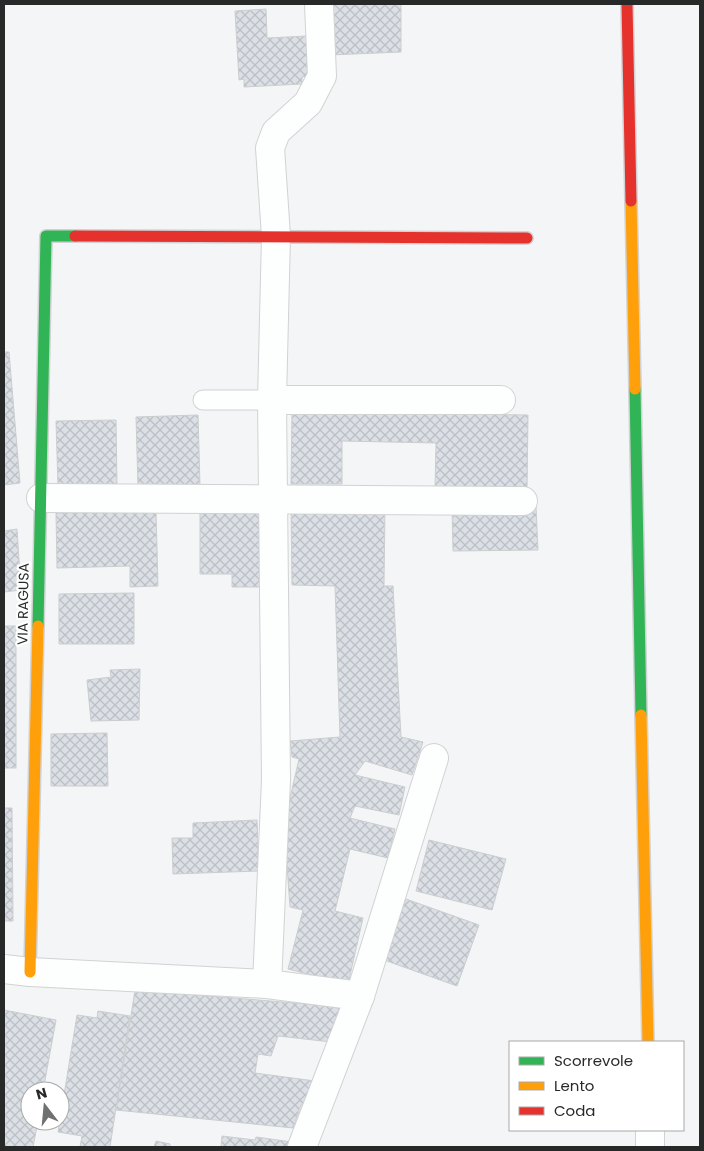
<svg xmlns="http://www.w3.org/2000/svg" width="704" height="1151" font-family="Poppins,sans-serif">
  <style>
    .building { fill: url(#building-cross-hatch); stroke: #cccdce }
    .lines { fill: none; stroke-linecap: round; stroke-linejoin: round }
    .lane-casing { stroke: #d1d2d3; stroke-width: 21 }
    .street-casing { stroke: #d1d2d3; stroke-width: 30 }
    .fast-casing { stroke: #d1d2d3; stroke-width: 14 }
    .slow-casing { stroke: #d1d2d3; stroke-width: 14 }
    .jam-casing { stroke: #d1d2d3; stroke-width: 14 }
    .lane { stroke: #fdfefe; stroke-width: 19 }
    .street { stroke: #fdfefe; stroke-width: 28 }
    .fast { stroke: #30b455; stroke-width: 11 }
    .slow { stroke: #ff9f0a; stroke-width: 11 }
    .jam { stroke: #e5322d; stroke-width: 11 }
    .labels { text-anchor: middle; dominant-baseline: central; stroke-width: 4.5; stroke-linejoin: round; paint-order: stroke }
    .street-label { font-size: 14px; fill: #272828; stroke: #fff }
  </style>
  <defs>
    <pattern id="building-cross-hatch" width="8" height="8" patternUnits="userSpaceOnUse" patternTransform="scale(1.25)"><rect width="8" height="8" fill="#dbe0e6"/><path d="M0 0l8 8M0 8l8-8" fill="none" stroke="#bcc0c5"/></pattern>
  </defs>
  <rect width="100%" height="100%" fill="#f4f5f6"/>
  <g class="building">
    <path d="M332,4H401V52L330,55Z"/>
    <path d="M266,9L267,38L307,36L308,76L302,77V84L244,87V79L239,80L235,11Z"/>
    <path d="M4,352H9L20,483L4,485Z"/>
    <path d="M292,412L528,415L527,490L435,488L436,443L342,441V484H291Z"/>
    <path d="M198,415L200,486L138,487L136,417Z"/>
    <path d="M116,420L117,486L58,487L56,421Z"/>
    <path d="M385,504L384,586H393L401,737L423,742L412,775L365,761L355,775L405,787L399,815L355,806L350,818L395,829L388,858L350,849L335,911L363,918L348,984L288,969L303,910L290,907L284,824L299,759L292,757L290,741L340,737L335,586L292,585L291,508Z"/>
    <path d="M536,506L538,550L453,551L452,508Z"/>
    <path d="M156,511L158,586L130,587V566L57,568L56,513Z"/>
    <path d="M200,513H263V587H232V574H200Z"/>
    <path d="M17,529L21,590L4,592V531Z"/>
    <path d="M134,593V644H59V594Z"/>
    <rect x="4" y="626" width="12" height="142"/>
    <path d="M140,669L139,720L91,721L87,680L111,677L110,670Z"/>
    <path d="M107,733L108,786H51V734Z"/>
    <path d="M4,808H12L13,921H4Z"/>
    <path d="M257,820L259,871L173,874L172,838H193V823Z"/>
    <path d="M429,840L506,859L492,910L416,891Z"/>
    <path d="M406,899L479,925L457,986L384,960Z"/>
    <path d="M135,990L345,1007L331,1042L278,1036L271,1056L258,1054L255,1073L315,1081L305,1105H301L293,1128L116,1110Z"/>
    <path d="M4,1010L56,1020L43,1091H30V1121H38L33,1147H4Z"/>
    <path d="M98,1011L130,1016L110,1147H80L82,1136L58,1132L77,1015L97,1018Z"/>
    <path d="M222,1136L255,1140L256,1137L292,1142L290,1147H221Z"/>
    <path d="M156,1141L170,1144V1147H154Z"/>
  </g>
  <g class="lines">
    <g class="lane-casing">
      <path id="lane" d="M203,400H272"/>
    </g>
    <g class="street-casing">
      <g id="street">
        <path d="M272,400H501"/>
        <path d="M41,498L523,501"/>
        <path d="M4,969L30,972L267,984L360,996"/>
        <path d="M267,984L276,780L272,400L276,236L270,148L276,132L308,103L322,76L319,4"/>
        <path d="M650,1130V1147"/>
        <path d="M302,1147L360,996L434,758"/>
      </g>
    </g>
    <g class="fast-casing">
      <g id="fast">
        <path d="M635,389L641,715"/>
        <path d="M38,626L46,236H75"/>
      </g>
    </g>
    <g class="slow-casing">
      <g id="slow">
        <path d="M631,201L635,389"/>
        <path d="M641,715L648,1042"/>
        <path d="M30,972L38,626"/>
      </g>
    </g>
    <g class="jam-casing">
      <g id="jam">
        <path d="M627,4L631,201"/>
        <path d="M75,236L527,238"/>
      </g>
    </g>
    <use href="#lane" class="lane"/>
    <use href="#street" class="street"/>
    <use href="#fast" class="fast"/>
    <use href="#slow" class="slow"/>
    <use href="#jam" class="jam"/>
  </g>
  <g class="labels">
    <g class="street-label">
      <text transform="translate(23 604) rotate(-89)">VIA RAGUSA</text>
    </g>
  </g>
  <rect width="704" height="1151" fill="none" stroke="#272828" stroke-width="10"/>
  <rect x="509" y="1041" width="175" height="90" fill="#ffffff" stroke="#a9a9a9"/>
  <rect x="519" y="1057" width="25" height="8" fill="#30b455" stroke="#a9a9a9"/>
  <text x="554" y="1066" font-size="15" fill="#272828">Scorrevole</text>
  <rect x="519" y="1082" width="25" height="8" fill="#ff9f0a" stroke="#a9a9a9"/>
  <text x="554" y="1091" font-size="15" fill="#272828">Lento</text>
  <rect x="519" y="1107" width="25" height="8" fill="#e5322d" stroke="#a9a9a9"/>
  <text x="554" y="1116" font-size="15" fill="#272828">Coda</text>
  <g transform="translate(45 1106) rotate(344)"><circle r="24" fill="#ffffff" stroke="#a9a9a9"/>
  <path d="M0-4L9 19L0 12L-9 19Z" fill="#6f7070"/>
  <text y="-8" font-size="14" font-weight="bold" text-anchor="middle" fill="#272828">N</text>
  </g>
</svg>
